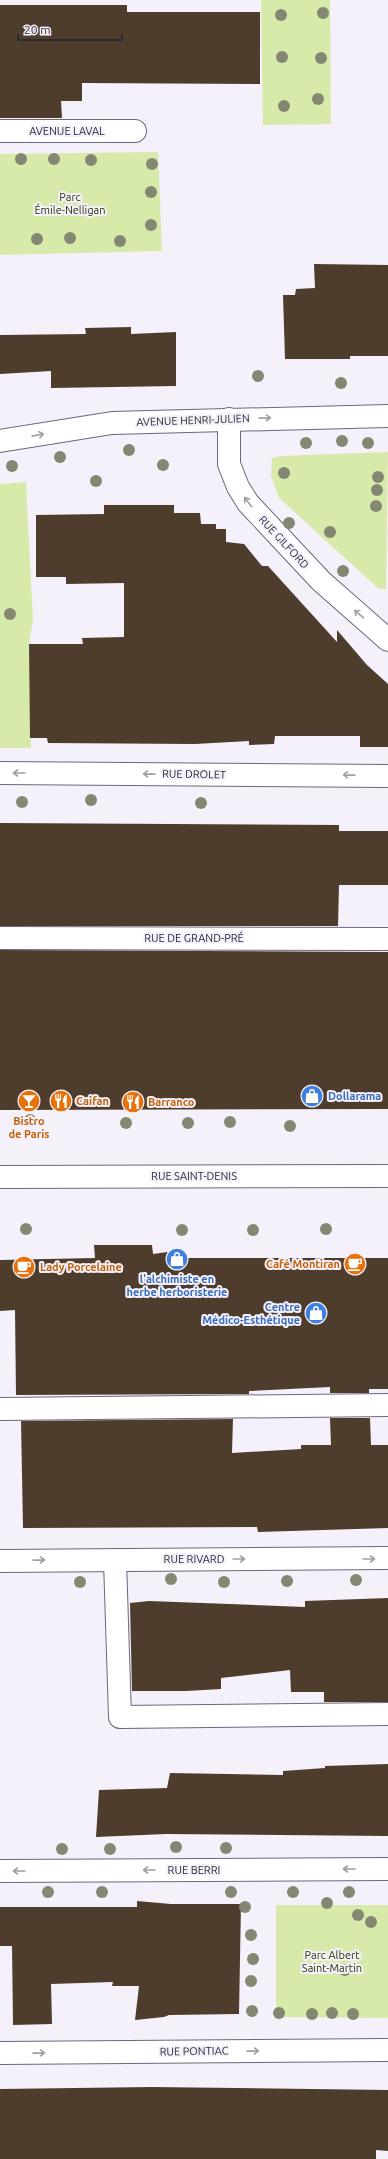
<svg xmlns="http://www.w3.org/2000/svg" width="388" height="2159" font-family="Ubuntu,sans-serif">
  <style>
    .green { fill: #d8eaaa }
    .building { fill: #4e3d2d }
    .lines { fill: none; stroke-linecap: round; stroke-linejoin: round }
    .minor-casing { stroke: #6e667c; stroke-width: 24 }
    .major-casing { stroke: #6e667c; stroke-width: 24 }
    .minor { stroke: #fff; stroke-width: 22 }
    .major { stroke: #fff; stroke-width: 22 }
    .tree { fill: #848872 }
    .oneway { stroke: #a09fa3 }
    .labels { text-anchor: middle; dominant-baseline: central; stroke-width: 4; stroke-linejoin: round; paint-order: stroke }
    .street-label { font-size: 11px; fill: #2c2932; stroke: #f4f1fb }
    .park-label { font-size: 11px; fill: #293302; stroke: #f4f1fb }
    .shop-label { font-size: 11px; font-weight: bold; fill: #366cbe; stroke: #f4f1fb; text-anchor: start }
    .food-label { font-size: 11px; font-weight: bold; fill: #c56008; stroke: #f4f1fb; text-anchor: start }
  </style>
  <rect width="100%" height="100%" fill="#f4f1fb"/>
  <g class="green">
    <path d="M261,0H330L331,124L263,125Z"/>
    <path d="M158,152L162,251L0,255V154Z"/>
    <path d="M388,452L386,589H379L279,498L271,476L272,458L280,456Z"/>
    <path d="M26,482L33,620L29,644L31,748H0V484Z"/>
    <path d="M276,1905H388V2018L276,2017Z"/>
  </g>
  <g class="building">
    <path d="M0,5H127V12H260V84L82,83V101H61L62,118H0Z"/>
    <path d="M314,264L388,265V356H350V359H285L283,295H295L296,289L315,288Z"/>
    <path d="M131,327V334L176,332V386L51,388V371L0,374V335L86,334L85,328Z"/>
    <path d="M104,505H174V513H200L201,524H216V529H226V542L244,544L262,566H268L337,642V630L367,665L388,684V747H360V736H275L274,744L249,745V741L195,744L48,743L47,738H30L29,644H83L82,638L124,637V583L66,584V577H36V515L104,514Z"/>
    <path d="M0,823L339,825V831H388V885H339L338,926H0Z"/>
    <path d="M0,950L388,952V1109L0,1110Z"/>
    <path d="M94,1245H152L153,1254L182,1250L188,1258H388V1389H369V1393H330V1387L249,1391V1394L16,1395L15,1310L0,1311V1260L95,1258Z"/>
    <path d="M330,1418H370L371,1445H388V1528L258,1532L257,1527L23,1528L21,1421L233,1419L232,1453L301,1449V1445H331Z"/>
    <path d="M388,1598V1702H324V1692H291L290,1670L221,1678V1689L186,1691H132L130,1603L149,1601L305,1607V1601Z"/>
    <path d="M388,1764V1836L166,1834L96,1837L99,1790L167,1788L170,1773L283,1775V1771L325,1768V1766Z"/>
    <path d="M137,1901L171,1904H241L239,2014L169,2015L164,2017L135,2020L139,1986H112L113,1982L51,1984L52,2024L13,2025L12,1946H0V1907H137Z"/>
    <path d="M152,2087L388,2090V2151L376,2150V2159H0V2089Z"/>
  </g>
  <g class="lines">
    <g class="minor-casing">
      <g id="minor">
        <path d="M0,131H135"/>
        <path d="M229,419V464L238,487L248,503L321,581L388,640"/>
        <path d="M0,441L112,423L388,416"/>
        <path d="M0,773L388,776"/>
        <path d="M0,938L388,939"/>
        <path d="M0,1409L388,1405"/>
        <path d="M115,1560L120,1717L388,1714"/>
        <path d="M0,1561L388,1558"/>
        <path d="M0,1871L388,1869"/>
        <path d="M0,2053L388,2050"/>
      </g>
    </g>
    <g class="major-casing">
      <path id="major" d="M0,1177L388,1176"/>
    </g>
    <use href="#minor" class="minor"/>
    <use href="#major" class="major"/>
  </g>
  <g class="tree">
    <circle cx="323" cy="13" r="6"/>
    <circle cx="281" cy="15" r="6"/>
    <circle cx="282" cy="57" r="6"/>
    <circle cx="321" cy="58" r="6"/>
    <circle cx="318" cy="99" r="6"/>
    <circle cx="284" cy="106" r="6"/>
    <circle cx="21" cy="159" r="6"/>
    <circle cx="54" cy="159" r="6"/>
    <circle cx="91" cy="160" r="6"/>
    <circle cx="152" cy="164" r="6"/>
    <circle cx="151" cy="192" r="6"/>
    <circle cx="151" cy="225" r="6"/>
    <circle cx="70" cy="238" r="6"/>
    <circle cx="37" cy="239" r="6"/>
    <circle cx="120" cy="241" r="6"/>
    <circle cx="258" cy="376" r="6"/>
    <circle cx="341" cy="383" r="6"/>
    <circle cx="342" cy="441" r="6"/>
    <circle cx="306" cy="443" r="6"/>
    <circle cx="368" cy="443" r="6"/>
    <circle cx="129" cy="450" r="6"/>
    <circle cx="60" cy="457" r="6"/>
    <circle cx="163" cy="465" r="6"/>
    <circle cx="12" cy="466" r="6"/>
    <circle cx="284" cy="473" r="6"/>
    <circle cx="378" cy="477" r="6"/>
    <circle cx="96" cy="481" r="6"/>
    <circle cx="377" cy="490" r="6"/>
    <circle cx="376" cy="506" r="6"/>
    <circle cx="289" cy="523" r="6"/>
    <circle cx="330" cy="532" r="6"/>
    <circle cx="343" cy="571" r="6"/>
    <circle cx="10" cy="614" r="6"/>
    <circle cx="91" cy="800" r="6"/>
    <circle cx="22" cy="802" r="6"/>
    <circle cx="201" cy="803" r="6"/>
    <circle cx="30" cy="1120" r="6"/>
    <circle cx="230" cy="1122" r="6"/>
    <circle cx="126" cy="1123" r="6"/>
    <circle cx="188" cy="1123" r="6"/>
    <circle cx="290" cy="1126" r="6"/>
    <circle cx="26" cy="1229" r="6"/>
    <circle cx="326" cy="1229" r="6"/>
    <circle cx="182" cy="1230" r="6"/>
    <circle cx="253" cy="1230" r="6"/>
    <circle cx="171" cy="1579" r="6"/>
    <circle cx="356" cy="1580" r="6"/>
    <circle cx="287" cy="1581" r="6"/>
    <circle cx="80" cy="1582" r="6"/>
    <circle cx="224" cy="1582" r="6"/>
    <circle cx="176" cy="1847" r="6"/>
    <circle cx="226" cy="1848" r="6"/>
    <circle cx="62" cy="1849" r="6"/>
    <circle cx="110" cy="1849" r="6"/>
    <circle cx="48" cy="1892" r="6"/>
    <circle cx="102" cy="1892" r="6"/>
    <circle cx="231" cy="1892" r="6"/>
    <circle cx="293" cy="1892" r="6"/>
    <circle cx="349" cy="1892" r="6"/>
    <circle cx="327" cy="1903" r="6"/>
    <circle cx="245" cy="1907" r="6"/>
    <circle cx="358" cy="1915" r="6"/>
    <circle cx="371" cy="1922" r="6"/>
    <circle cx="251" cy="1935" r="6"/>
    <circle cx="253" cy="1959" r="6"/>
    <circle cx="345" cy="1970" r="6"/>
    <circle cx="251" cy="1981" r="6"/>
    <circle cx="252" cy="2011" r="6"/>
    <circle cx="279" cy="2013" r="6"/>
    <circle cx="332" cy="2013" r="6"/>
    <circle cx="312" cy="2014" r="6"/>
    <circle cx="353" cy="2014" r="6"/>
  </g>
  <defs><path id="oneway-shaft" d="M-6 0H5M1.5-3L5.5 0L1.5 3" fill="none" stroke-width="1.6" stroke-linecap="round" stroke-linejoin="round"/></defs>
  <g class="oneway">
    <use href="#oneway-shaft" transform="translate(265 418) rotate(-1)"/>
    <use href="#oneway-shaft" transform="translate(38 435) rotate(-11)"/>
    <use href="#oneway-shaft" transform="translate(248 502) rotate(-127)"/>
    <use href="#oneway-shaft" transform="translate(359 614) rotate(-140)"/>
    <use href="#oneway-shaft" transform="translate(19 773) rotate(180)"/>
    <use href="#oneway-shaft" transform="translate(149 774) rotate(-179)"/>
    <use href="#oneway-shaft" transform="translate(349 775) rotate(-179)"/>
    <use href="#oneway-shaft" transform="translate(239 1559)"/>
    <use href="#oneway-shaft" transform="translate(369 1559)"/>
    <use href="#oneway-shaft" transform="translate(39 1560) rotate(-1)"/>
    <use href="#oneway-shaft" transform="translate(349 1869) rotate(180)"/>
    <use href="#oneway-shaft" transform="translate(149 1870) rotate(180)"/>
    <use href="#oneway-shaft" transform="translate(19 1871) rotate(180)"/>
    <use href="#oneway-shaft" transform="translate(253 2051) rotate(-1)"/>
    <use href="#oneway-shaft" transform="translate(39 2053) rotate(-1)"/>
  </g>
  <defs>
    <g id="shop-disc" transform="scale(1.15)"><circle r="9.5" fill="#3f7fe0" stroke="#f4f1fb"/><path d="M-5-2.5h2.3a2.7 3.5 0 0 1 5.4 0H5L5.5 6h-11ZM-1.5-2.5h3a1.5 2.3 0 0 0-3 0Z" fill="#fff"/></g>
    <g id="bar-disc" transform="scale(1.15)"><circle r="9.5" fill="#e8710a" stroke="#f4f1fb"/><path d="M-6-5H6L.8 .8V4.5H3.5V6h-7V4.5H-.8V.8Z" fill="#fff"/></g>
    <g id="restaurant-disc" transform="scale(1.15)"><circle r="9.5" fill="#e8710a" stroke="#f4f1fb"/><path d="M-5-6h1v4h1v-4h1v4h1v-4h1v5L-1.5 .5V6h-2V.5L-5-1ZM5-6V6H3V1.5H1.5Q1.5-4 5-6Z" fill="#fff"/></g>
    <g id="cafe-disc" transform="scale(1.15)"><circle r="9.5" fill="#e8710a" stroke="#f4f1fb"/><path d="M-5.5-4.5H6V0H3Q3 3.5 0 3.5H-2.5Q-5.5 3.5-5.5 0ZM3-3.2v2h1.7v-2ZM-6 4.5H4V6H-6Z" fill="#fff"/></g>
  </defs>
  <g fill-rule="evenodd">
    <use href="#shop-disc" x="312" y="1096"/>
    <use href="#bar-disc" x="29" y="1101"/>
    <use href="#restaurant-disc" x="61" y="1101"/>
    <use href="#restaurant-disc" x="133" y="1102"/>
    <use href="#shop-disc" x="177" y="1259"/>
    <use href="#cafe-disc" x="355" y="1264"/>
    <use href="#cafe-disc" x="24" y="1267"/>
    <use href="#shop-disc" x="316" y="1313"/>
  </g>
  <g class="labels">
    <g class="street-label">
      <text x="67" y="131">AVENUE LAVAL</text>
      <text transform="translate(193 420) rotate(-2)">AVENUE HENRI-JULIEN</text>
      <text transform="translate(284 542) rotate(47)">RUE GILFORD</text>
      <text transform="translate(194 774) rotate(1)">RUE DROLET</text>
      <text x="194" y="938">RUE DE GRAND-PRÉ</text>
      <text x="194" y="1176">RUE SAINT-DENIS</text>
      <text x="194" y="1559">RUE RIVARD</text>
      <text x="194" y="1870">RUE BERRI</text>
      <text transform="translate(194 2051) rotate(-1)">RUE PONTIAC</text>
    </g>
    <g class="park-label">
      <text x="70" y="197">Parc<tspan x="70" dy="13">Émile-Nelligan</tspan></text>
      <text x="332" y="1955">Parc Albert<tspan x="332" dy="13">Saint-Martin</tspan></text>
    </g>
    <g class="shop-label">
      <text x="328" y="1096">Dollarama</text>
      <text x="177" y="1279" text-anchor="middle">l'alchimiste en<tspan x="177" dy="13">herbe herboristerie</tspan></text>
      <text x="300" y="1307" text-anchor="end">Centre<tspan x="300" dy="13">Médico-Esthétique</tspan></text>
    </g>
    <g class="food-label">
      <text x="76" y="1101">Caifan</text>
      <text x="148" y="1102">Barranco</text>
      <text x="29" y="1121" text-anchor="middle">Bistro<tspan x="29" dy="13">de Paris</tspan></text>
      <text x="340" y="1264" text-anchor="end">Café Montiran</text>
      <text x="40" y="1267">Lady Porcelaine</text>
    </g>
  </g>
  <path d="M18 34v6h104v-6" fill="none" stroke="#2c2932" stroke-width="2"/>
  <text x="24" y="34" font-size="12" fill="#2c2932" stroke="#f4f1fb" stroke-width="3" paint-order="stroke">20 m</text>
</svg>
